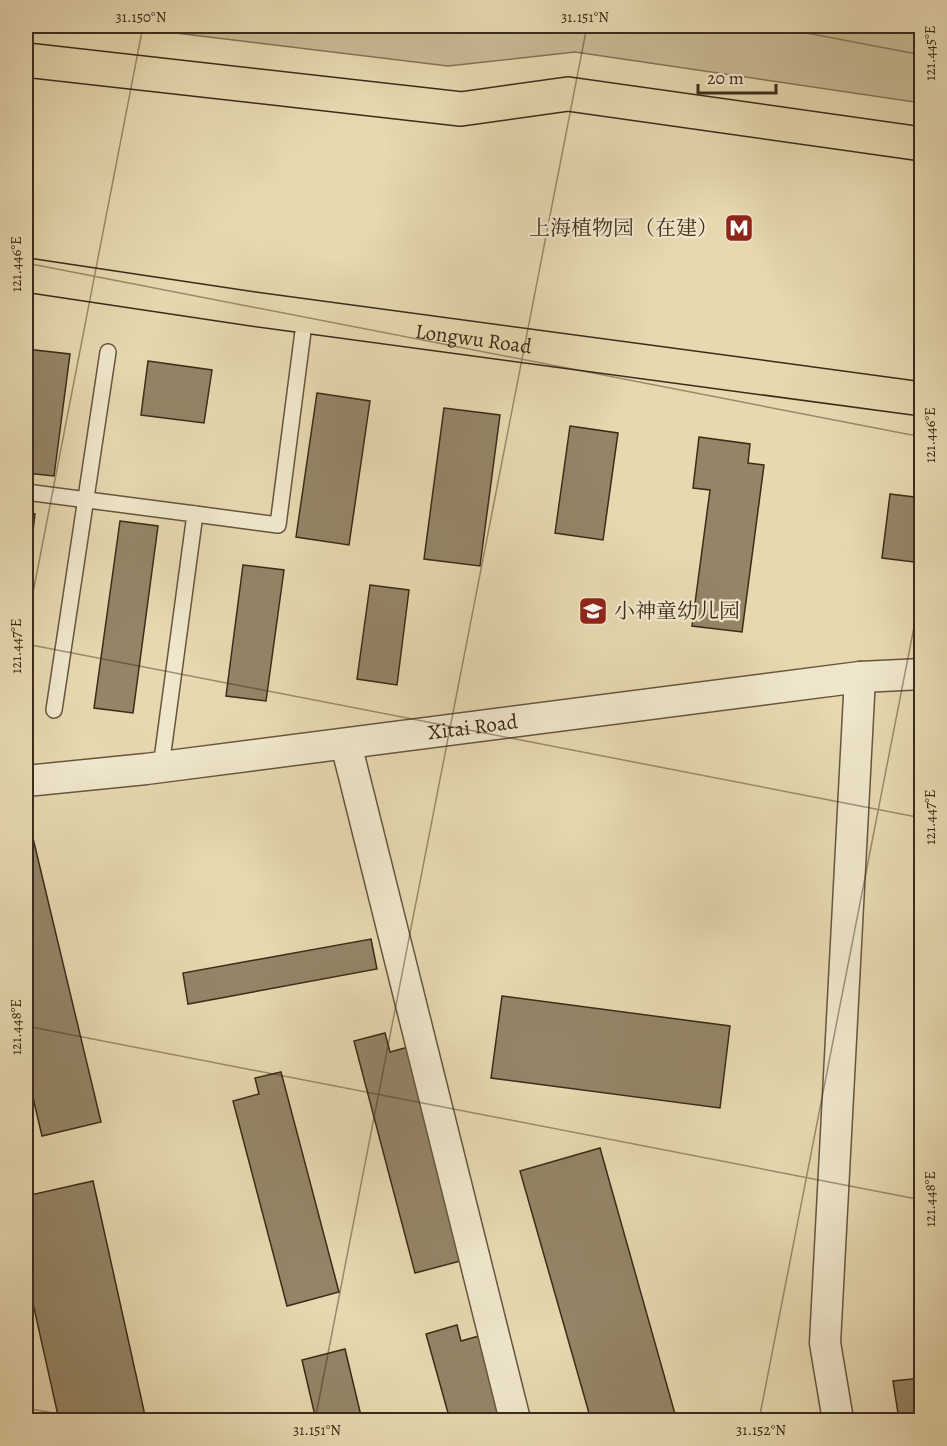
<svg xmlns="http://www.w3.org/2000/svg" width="947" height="1446" font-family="Alegreya,'Noto Serif SC',serif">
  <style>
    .green { fill: #c9bb96; stroke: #827358; stroke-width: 1.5 }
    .building { fill: #948567; stroke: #3b2b19; stroke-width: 1.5 }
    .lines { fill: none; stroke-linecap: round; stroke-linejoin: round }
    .service-casing { stroke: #66563e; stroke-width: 18 }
    .minor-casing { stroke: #66563e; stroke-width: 33 }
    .primary-casing { stroke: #3b2b19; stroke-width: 36 }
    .service { stroke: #efe6cb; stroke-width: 15 }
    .minor { stroke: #efe6cb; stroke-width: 30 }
    .primary { stroke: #e6d8af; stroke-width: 33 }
    .ticks { fill: none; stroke: #3b2b19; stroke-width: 1.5; stroke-opacity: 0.45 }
    .labels { text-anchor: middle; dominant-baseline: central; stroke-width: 4.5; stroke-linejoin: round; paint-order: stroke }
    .poi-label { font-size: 21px; fill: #3b2b19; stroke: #efe6cb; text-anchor: end }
    .street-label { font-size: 21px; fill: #3b2b19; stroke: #efe6cb }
    .neatline { fill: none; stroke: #3b2b19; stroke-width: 2 }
    .ticks-label { font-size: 15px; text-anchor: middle; fill: #3b2b19 }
  </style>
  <rect width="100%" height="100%" fill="#e6d8af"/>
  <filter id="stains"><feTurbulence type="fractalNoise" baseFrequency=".00333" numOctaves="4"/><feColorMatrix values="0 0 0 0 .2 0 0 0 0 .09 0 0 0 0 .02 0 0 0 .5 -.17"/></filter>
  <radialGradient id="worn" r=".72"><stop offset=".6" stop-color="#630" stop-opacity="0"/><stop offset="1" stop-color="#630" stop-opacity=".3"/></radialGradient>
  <path class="green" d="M118,26H921V103L575,52L448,66Z"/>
  <g class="building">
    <path d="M26,349L70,354L54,476L26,473Z"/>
    <path d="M148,361L212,370L204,423L141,415Z"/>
    <path d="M317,393L370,401L349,545L296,537Z"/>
    <path d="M444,408L500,415L480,566L424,559Z"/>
    <path d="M570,426L618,433L603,540L555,533Z"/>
    <path d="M699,437L750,444L748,463L764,465L742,632L692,626L710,490L693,488Z"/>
    <path d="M890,494L922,498V563L882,558Z"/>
    <path d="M26,513L35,514L26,588Z"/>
    <path d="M120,521L158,526L133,713L94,708Z"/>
    <path d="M243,565L284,570L266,701L226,696Z"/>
    <path d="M370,585L409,590L397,685L357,679Z"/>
    <path d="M26,809L101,1122L42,1136L26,1068Z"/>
    <path d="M371,939L377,969L188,1004L183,973Z"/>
    <path d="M502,996L730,1026L720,1108L491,1078Z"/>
    <path d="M385,1033L390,1052L412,1046L468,1259L415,1273L354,1041Z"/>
    <path d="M281,1072L339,1292L287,1306L233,1101L259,1094L255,1078Z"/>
    <path d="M600,1148L675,1414L651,1420H591L520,1171Z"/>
    <path d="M93,1181L146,1420H59L26,1272V1196Z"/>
    <path d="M457,1325L461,1341L486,1334L506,1411L471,1420H450L426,1334Z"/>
    <path d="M345,1349L362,1420H316L302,1360Z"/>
    <path d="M922,1378V1420H899L893,1381Z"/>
  </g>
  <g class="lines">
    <g class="service-casing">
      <g id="service">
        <path d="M26,492L195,514L161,767"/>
        <path d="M195,514L278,525L305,316"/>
        <path d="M54,710L108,352"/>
      </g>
    </g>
    <g class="minor-casing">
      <g id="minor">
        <path d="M346,744L515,1420"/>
        <path id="s1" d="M26,781L146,769L860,677L922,674"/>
        <path d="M838,1420L825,1343L860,677"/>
      </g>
    </g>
    <g class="primary-casing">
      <g id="primary">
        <path d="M26,60L461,109L568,94L922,144"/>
        <path id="s2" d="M26,275L253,309L922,399"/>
      </g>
    </g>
    <use href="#service" class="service"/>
    <use href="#minor" class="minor"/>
    <use href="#primary" class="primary"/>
  </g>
  <path class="ticks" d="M770,26L922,55M26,263L922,437M26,629L143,26M26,644L922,818M26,1026L922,1200M26,1408L91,1420M315,1420L587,26M759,1420L922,586"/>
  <defs>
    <g id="metro-square" transform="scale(1.5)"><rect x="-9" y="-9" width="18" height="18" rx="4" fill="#8f2418" stroke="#efe6cb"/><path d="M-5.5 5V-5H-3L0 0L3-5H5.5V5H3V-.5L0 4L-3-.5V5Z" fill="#fff"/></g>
    <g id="school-square" transform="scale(1.5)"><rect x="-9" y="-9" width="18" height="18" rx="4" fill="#8f2418" stroke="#efe6cb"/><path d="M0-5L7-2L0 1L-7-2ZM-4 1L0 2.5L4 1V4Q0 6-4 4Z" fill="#fff"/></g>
  </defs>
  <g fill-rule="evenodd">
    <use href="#metro-square" x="739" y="228"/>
    <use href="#school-square" x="593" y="611"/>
  </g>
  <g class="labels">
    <g class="poi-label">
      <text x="718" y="228">上海植物园（在建）</text>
      <text x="614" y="611" text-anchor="start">小神童幼儿园</text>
    </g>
    <g class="street-label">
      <text stroke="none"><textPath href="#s2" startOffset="452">Longwu Road</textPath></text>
      <text stroke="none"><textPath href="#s1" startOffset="450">Xitai Road</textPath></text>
    </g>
  </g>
  <rect width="947" height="1446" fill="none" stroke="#e6d8af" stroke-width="66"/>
  <path d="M698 84v9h78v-9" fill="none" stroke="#3b2b19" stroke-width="3"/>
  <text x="707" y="84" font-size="18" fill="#3b2b19" stroke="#efe6cb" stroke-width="4.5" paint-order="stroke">20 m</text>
  <rect x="33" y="33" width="881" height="1380" class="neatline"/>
  <g class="ticks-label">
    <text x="141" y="22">31.150°N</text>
    <text x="585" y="22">31.151°N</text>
    <text transform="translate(930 53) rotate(-90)" y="5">121.445°E</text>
    <text transform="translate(16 264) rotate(-90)" y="5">121.446°E</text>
    <text transform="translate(930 435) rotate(-90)" y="5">121.446°E</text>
    <text transform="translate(16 646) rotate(-90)" y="5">121.447°E</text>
    <text transform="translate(930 817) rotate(-90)" y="5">121.447°E</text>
    <text transform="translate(16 1027) rotate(-90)" y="5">121.448°E</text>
    <text transform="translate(930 1199) rotate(-90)" y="5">121.448°E</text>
    <text x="317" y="1435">31.151°N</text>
    <text x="761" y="1435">31.152°N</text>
  </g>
  <rect width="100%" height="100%" filter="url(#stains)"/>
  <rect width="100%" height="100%" fill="url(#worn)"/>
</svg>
